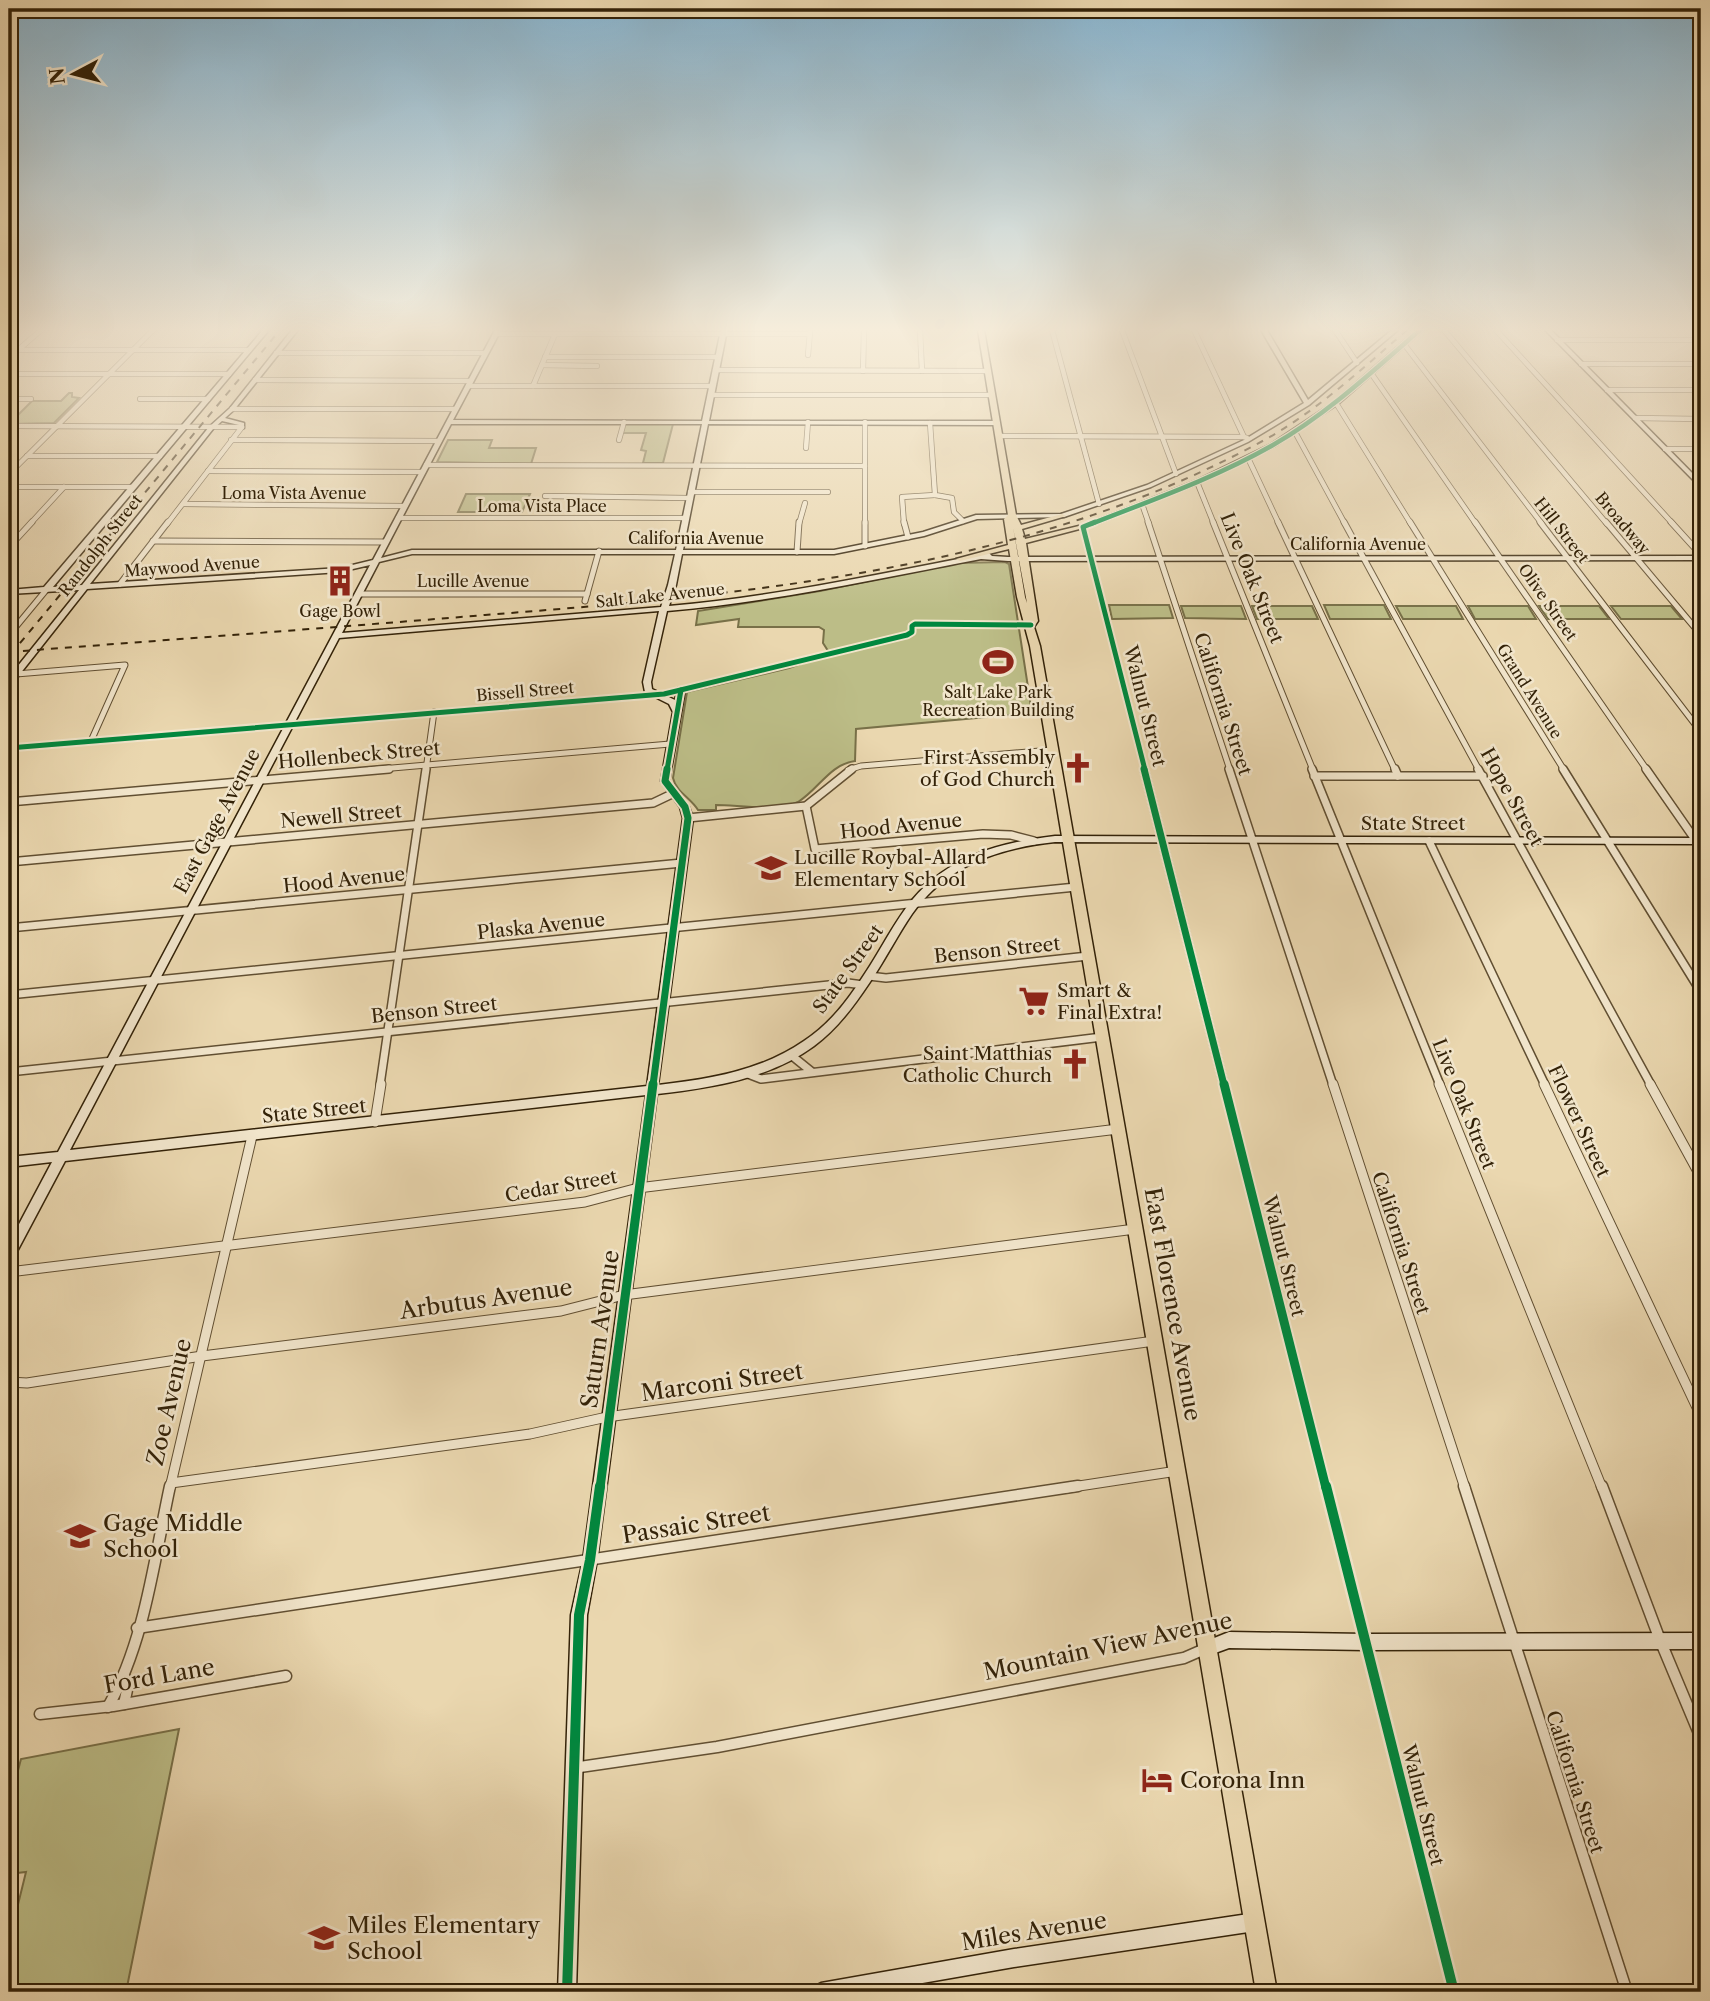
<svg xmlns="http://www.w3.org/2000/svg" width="1710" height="2001" font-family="'Libre Caslon Text',serif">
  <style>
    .green { fill: #bcbd87; stroke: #787048; stroke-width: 2 }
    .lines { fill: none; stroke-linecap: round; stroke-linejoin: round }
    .street-far4-casing { stroke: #614f32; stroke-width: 6 }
    .street-far3-casing { stroke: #614f32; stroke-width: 7 }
    .street-far2-casing { stroke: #614f32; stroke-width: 10 }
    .street-far1-casing { stroke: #614f32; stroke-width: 11 }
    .street-casing { stroke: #614f32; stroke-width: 13 }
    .secondary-casing { stroke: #332208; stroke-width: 3 }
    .primary-casing { stroke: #332208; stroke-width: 3 }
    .street-far4 { stroke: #f1e5cb; stroke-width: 4.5 }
    .street-far3 { stroke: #f1e5cb; stroke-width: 5 }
    .street-far2 { stroke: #f1e5cb; stroke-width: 7 }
    .street-far1 { stroke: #f1e5cb; stroke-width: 9 }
    .street { stroke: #f1e5cb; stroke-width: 10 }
    .secondary { fill: #f1e5cb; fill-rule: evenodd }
    .primary { fill: #ead7af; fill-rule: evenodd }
    .rail { stroke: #332208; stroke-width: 2; stroke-dasharray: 7 7; stroke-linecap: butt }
    .cycleway-far4-casing { stroke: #f1e5cb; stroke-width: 7 }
    .cycleway-far3-casing { stroke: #f1e5cb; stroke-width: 9 }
    .cycleway-far2-casing { stroke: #f1e5cb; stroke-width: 11 }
    .cycleway-far1-casing { stroke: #f1e5cb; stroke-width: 13 }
    .cycleway-casing { stroke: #f1e5cb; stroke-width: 15 }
    .cycleway-far4 { stroke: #00873e; stroke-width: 4.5 }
    .cycleway-far3 { stroke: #00873e; stroke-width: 5 }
    .cycleway-far2 { stroke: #00873e; stroke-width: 7 }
    .cycleway-far1 { stroke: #00873e; stroke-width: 9 }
    .cycleway { stroke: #00873e; stroke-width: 10 }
    .labels { text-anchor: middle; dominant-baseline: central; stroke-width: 5; stroke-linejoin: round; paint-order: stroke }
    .far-street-label { font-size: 16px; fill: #332208; stroke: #f1e5cb }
    .far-poi-label { font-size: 16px; fill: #332208; stroke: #f1e5cb }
    .street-label { font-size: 19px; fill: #332208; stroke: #f1e5cb }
    .poi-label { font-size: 19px; fill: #332208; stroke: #f1e5cb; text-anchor: end }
    .near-street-label { font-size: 23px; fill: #332208; stroke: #f1e5cb }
    .near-poi-label { font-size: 23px; fill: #332208; stroke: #f1e5cb; text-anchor: start }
  </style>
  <rect width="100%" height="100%" fill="#ead7af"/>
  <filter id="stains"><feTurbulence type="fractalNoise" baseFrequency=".00286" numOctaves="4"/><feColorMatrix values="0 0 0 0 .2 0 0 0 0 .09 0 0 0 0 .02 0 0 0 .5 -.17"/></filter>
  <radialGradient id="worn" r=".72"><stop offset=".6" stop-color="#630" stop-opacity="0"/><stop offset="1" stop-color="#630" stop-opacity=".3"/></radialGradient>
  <g class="green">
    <path d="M69,393H72V397L79,398L54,423L9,424L32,401H61Z"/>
    <path d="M625,423L673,424L663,463H643L646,451L641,450L646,433H622Z"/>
    <path d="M448,440H492L489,448H536L531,464L437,462Z"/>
    <path d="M466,494H530L522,512H458Z"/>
    <path d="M1005,562L1009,564L1032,713L856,729L855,761C830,764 818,790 798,802C779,812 738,805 716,805V810H698C691,798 676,792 673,778L687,692L789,668L830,654L823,643L824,630L819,627H738L739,619L696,625L698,611L820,591L957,563Z"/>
    <path d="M1109,605H1169L1173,618L1112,619Z"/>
    <path d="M1324,605H1384L1391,619H1330Z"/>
    <path d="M1181,606H1241L1246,619L1185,618Z"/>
    <path d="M1252,606H1312L1318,619H1257Z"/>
    <path d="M1396,606H1456L1463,619H1403Z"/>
    <path d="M1468,606H1528L1536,619H1475Z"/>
    <path d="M1539,606H1599L1609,619H1548Z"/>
    <path d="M1611,606H1671L1682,619H1621Z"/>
    <path d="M179,1729L126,1992H9V1941L26,1872L9,1874V1805L21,1759Z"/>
  </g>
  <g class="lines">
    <g class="street-far4-casing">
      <g id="street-far4">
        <path d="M920,330L922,371"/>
        <path d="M1052,330L1099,504"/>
        <path d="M1122,330L1176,474"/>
        <path d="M1194,330L1244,437L1247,438"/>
        <path d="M1335,330L1357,363"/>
        <path d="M1444,330L1607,524"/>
        <path d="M1496,330L1673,524"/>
        <path d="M496,334H810"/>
        <path d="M1557,340H1701"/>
        <path d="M1404,344L1542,524"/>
        <path d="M9,350H249"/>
        <path d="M276,353H485"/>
        <path d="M808,355L810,332"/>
        <path d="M545,357H718"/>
        <path d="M9,358L41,330"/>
        <path d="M1581,364H1701"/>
        <path d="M542,365L597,366"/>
        <path d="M715,370L988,371"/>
        <path d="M863,371L864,330"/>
        <path d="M1371,373L1476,524"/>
        <path d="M9,374H229"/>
        <path d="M255,380L471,381"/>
        <path d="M468,386H712"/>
        <path d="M533,386L555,334"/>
        <path d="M1607,390H1701"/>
        <path d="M710,395H992"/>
        <path d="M9,399H31"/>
        <path d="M140,399H208"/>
        <path d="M1336,403L1411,524"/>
        <path d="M232,409H456"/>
        <path d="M1635,418L1701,419"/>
        <path d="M865,422V524"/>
        <path d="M930,423L935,495L952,498L954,512L963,521"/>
        <path d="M9,426L242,427"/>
        <path d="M1295,432L1345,524"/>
        <path d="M999,436L1244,437"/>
        <path d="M231,440L439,441"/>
        <path d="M619,440L624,422"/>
        <path d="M806,448L808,422"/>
        <path d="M1665,449H1701"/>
        <path d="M27,456H160"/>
        <path d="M1248,458L1279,524"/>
        <path d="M426,465L865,466"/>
        <path d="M208,471L423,472"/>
        <path d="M9,474L153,330"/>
        <path d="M1197,482L1214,524"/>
        <path d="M9,487H133"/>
        <path d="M690,492H828"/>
        <path d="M545,496L689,498"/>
        <path d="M183,504L405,506"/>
        <path d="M1142,504L1149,524"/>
        <path d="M398,518H685"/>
        <path d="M30,524L64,487"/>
        <path d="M167,524L242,427"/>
        <path d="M799,524L805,503"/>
        <path d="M904,524L902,497L935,495"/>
      </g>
    </g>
    <g class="street-far3-casing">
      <g id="street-far3">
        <path d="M865,522V546"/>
        <path d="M904,522L908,537"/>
        <path d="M1148,522L1230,770"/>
        <path d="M1213,522L1313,770"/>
        <path d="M1278,522L1395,770"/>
        <path d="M1344,522L1479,770"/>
        <path d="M1410,522L1564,770"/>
        <path d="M1475,522L1647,770"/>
        <path d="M1540,522L1701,732"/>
        <path d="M1606,522L1701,635"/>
        <path d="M1671,522L1701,555"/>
        <path d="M1083,527L1145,770"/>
        <path d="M153,541L385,542"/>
        <path d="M9,547L32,522"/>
        <path d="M797,552L799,522"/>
        <path d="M120,584L168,522"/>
        <path d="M359,594H587"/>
        <path d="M585,601L599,551"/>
        <path d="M9,635L47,589"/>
        <path d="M16,674L125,665L91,741"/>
        <path d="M9,748L664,694L907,635L912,632V626L915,624L1031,625"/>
        <path d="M369,770L670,744"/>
        <path d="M426,770L434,712"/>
        <path d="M848,770L861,766L1052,750"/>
      </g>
    </g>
    <g class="street-far2-casing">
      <g id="street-far2">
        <path d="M1144,769L1224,1085"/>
        <path d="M1229,769L1333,1085"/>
        <path d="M1312,769L1440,1085"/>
        <path d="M1395,769L1398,776"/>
        <path d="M1478,769L1651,1085"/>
        <path d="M1563,769L1701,992"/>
        <path d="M1646,769L1701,848"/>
        <path d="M1314,776H1483"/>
        <path d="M9,802L389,769"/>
        <path d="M806,806L815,849L983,834L1011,835L1034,841"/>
        <path d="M688,818L806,806L852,769"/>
        <path d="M1429,841L1545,1085"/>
        <path d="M9,862L653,803L674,793"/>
        <path d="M9,928L682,863"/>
        <path d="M869,976L886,978L1088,956"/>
        <path d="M9,995L1076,887"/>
        <path d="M791,1055L812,1072"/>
        <path d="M9,1072L848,983L863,985"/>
        <path d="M748,1074L761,1079L1102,1037"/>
        <path d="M380,1085L426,769"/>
      </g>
    </g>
    <g class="street-far1-casing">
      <g id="street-far1">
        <path d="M1224,1084L1326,1488"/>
        <path d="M1333,1084L1465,1488"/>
        <path d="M1439,1084L1602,1488"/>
        <path d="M1544,1084L1701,1416"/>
        <path d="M1650,1084L1701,1177"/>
        <path d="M375,1122L381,1084"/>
        <path d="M9,1272L585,1202L638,1188L1118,1129"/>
        <path d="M9,1382L27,1383L202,1356L561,1311L624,1295L1135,1229"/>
        <path d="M171,1483L530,1434L607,1417L1154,1341"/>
        <path d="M170,1488L252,1136"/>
        <path d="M1066,1488L1177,1471"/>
      </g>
    </g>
    <g class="street-casing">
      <g id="street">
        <path d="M1326,1486L1454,1992"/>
        <path d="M1464,1486L1627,1992"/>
        <path d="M1602,1486L1660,1640L1701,1738"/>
        <path d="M137,1628L1078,1486"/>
        <path d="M124,1704L127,1690L125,1678"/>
        <path d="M108,1707C145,1641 154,1560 170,1486"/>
        <path d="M40,1714L113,1706L286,1676"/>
        <path d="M573,1768L717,1747L1184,1658L1207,1648"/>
      </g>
    </g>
    <g class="secondary-casing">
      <g id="secondary">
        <path d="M263,330H269L53,587L82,585L209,427L230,408L292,330H298L234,410L225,418L244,423V428H240L239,425L222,421L213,429L90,584L340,568L373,560L495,330H501L453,420L702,421L721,330H727L709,421H996L999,423L996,425L708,424L683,550H834L923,532L976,515L1061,514L1147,485L1244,440L1304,403L1261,330H1267L1308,400L1392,330H1398L1309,405L1248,442L1151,487L1064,517L977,519L924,536L834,554H682L676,585L669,606C776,597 883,573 989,553L992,556L1008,557L1701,556V560L1008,561L981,559C877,579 773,602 667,611L651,682L652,689L675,700L678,688H681L685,690L669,781L689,807L693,818L658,1085C709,1079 761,1071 804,1041C830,1024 848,1000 864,975C881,950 894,922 913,899C949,856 1002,842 1055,836L1701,838V844L1055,842C998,848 946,866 912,914C897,936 885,960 870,982C854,1006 837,1029 814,1046C769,1079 711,1088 657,1094L597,1560L587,1615L576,1992H558L571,1615L583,1560L646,1095L65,1161L13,1259L9,1260V1243L52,1162L9,1167V1157L58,1152L370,565L340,572L87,589L12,684H9V677L79,590L9,594V590L44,587ZM451,424H702L676,550H412L381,558ZM412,554H675L668,585L661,607L342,633L379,562ZM659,611L643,682L645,692L669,704L673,712L661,781L680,807L683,818L647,1086L70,1150L339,638Z"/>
        <path d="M1417,330H1423L1338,404L1275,446L1199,483L1085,528L1080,527L1195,481L1271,444L1334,402Z"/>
        <path d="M1545,330H1551L1701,482V487L1699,486Z"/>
        <path d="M1229,1632L1366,1634L1701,1633V1649L1366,1650L1229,1648L1207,1656L1202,1653L1199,1648L1202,1643Z"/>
        <path d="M1255,1913L1261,1916L1264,1922L1261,1928L1255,1931L1014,1967L871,1992H812L815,1986L821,1983L1014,1949Z"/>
      </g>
    </g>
    <g class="primary-casing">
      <path id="primary" d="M978,330H984L1016,515L1021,525L1062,514L1066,516L1022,529L1025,539L1083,525L1087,527L1026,543L1038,621L1034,627L1040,646L1277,1992H1256L1030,646L1017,597L1009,549L960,561L956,559L1008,545L1004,519L1008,515ZM1013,527L1027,603L1025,597Z"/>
    </g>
    <use href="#street-far4" class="street-far4"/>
    <use href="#street-far3" class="street-far3"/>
    <use href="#street-far2" class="street-far2"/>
    <use href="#street-far1" class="street-far1"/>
    <use href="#street" class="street"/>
    <use href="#secondary" class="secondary"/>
    <use href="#primary" class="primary"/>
    <g class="rail">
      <path d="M9,652C168,640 327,628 485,615C751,594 1030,570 1268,438C1319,409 1363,368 1407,330"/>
      <path d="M11,654L280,330"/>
    </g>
    <g class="cycleway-far4-casing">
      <path id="cycleway-far4" d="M1091,524C1152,500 1215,478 1273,445C1327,414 1373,371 1420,330"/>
    </g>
    <g class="cycleway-far3-casing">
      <g id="cycleway-far3">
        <path d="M1095,522L1083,527L1145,770"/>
        <path d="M9,748L664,694L907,635L912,632V626L915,624L1031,625"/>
        <path d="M667,770L681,690"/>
      </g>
    </g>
    <g class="cycleway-far2-casing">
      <g id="cycleway-far2">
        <path d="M1144,769L1224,1085"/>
        <path d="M653,1085L688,818L685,807L665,781L667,769"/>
      </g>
    </g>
    <g class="cycleway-far1-casing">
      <g id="cycleway-far1">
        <path d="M1224,1084L1326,1488"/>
        <path d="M600,1488L653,1084"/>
      </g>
    </g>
    <g class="cycleway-casing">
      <g id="cycleway">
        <path d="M1326,1486L1454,1992"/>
        <path d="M567,1992L579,1615L590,1560L600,1486"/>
      </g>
    </g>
    <use href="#cycleway-far4" class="cycleway-far4"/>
    <use href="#cycleway-far3" class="cycleway-far3"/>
    <use href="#cycleway-far2" class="cycleway-far2"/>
    <use href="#cycleway-far1" class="cycleway-far1"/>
    <use href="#cycleway" class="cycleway"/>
  </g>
  <linearGradient id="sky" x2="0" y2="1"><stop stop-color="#88b6d2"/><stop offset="0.54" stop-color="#f6eddb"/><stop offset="1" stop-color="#f6eddb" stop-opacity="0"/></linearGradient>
  <rect width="1710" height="610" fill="url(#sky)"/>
  <defs>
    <g id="building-bare" transform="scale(2.415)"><path d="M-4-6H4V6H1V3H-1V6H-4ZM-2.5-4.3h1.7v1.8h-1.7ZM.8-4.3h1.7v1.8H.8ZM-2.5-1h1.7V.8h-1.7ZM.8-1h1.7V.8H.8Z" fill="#8f2418" stroke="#f1e5cb" stroke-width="2.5" paint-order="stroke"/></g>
    <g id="stadium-bare" transform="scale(2.415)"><path d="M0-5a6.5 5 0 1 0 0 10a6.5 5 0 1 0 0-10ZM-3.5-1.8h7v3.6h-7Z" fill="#8f2418" stroke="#f1e5cb" stroke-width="2.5" paint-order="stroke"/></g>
    <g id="church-bare" transform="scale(2.415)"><path d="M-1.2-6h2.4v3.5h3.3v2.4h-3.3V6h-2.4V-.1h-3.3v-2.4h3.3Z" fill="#8f2418" stroke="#f1e5cb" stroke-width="2.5" paint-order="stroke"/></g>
    <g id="school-bare" transform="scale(2.415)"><path d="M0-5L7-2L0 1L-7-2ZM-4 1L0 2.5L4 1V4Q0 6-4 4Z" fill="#8f2418" stroke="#f1e5cb" stroke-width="2.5" paint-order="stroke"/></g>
    <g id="supermarket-bare" transform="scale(2.415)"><path d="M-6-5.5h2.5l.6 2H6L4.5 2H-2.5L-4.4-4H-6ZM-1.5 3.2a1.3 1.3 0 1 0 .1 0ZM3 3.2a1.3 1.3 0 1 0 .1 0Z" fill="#8f2418" stroke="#f1e5cb" stroke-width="2.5" paint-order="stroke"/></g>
    <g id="hotel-bare" transform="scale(2.415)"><path d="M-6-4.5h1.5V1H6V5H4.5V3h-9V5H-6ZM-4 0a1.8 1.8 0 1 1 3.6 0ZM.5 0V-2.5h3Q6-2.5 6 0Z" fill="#8f2418" stroke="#f1e5cb" stroke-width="2.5" paint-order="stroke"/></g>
  </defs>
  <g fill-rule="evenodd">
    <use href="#building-bare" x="340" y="581"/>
    <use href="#stadium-bare" x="998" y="662"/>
    <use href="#church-bare" x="1078" y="768"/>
    <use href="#school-bare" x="771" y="868"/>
    <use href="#supermarket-bare" x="1034" y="1001"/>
    <use href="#church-bare" x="1075" y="1064"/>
    <use href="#school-bare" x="80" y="1536"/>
    <use href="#hotel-bare" x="1157" y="1780"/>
    <use href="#school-bare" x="324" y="1938"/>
  </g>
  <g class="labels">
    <g class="far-street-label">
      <text x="294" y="493">Loma Vista Avenue</text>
      <text x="542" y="506">Loma Vista Place</text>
      <text transform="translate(1623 523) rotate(50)">Broadway</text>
      <text transform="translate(1562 530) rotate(52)">Hill Street</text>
      <text x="696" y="538">California Avenue</text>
      <text x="1358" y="544">California Avenue</text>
      <text transform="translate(100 545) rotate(-52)">Randolph Street</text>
      <text transform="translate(192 566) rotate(-4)">Maywood Avenue</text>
      <text x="473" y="581">Lucille Avenue</text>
      <text transform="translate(660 595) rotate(-6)">Salt Lake Avenue</text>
      <text transform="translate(1548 602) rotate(55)">Olive Street</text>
      <text transform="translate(525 691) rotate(-5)">Bissell Street</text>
      <text transform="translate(1530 691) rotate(58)">Grand Avenue</text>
    </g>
    <g class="far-poi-label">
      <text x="340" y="611">Gage Bowl</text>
      <text x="998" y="692">Salt Lake Park<tspan x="998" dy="18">Recreation Building</tspan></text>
    </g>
    <g class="street-label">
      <text transform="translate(1252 578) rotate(68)">Live Oak Street</text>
      <text transform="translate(1223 704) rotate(72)">California Street</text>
      <text transform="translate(1145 706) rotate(76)">Walnut Street</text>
      <text transform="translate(359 755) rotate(-5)">Hollenbeck Street</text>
      <text transform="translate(1512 797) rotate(61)">Hope Street</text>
      <text transform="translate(341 816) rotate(-5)">Newell Street</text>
      <text transform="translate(217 821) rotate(-62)">East Gage Avenue</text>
      <text x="1413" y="823">State Street</text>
      <text transform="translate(901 826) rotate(-6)">Hood Avenue</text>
      <text transform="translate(344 880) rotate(-6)">Hood Avenue</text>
      <text transform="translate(541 926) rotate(-6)">Plaska Avenue</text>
      <text transform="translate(997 950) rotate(-6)">Benson Street</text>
      <text transform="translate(848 969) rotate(-54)">State Street</text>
      <text transform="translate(434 1010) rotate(-6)">Benson Street</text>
      <text transform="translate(1464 1104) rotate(68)">Live Oak Street</text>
      <text transform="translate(314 1111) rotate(-6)">State Street</text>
      <text transform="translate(1579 1121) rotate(65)">Flower Street</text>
      <text transform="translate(561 1186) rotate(-10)">Cedar Street</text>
      <text transform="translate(1401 1243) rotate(72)">California Street</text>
      <text transform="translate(1284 1256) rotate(76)">Walnut Street</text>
      <text transform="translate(1575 1782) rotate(72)">California Street</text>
      <text transform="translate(1423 1805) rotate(76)">Walnut Street</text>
    </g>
    <g class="poi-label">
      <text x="1055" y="757">First Assembly<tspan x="1055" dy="22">of God Church</tspan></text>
      <text x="794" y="857" text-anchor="start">Lucille Roybal-Allard<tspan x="794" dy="22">Elementary School</tspan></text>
      <text x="1057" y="990" text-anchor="start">Smart &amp;<tspan x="1057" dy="22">Final Extra!</tspan></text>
      <text x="1052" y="1053">Saint Matthias<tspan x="1052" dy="22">Catholic Church</tspan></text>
    </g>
    <g class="near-street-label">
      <text transform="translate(486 1299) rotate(-8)">Arbutus Avenue</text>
      <text transform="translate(1173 1304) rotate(80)">East Florence Avenue</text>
      <text transform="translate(600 1329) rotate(-82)">Saturn Avenue</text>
      <text transform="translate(722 1382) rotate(-8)">Marconi Street</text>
      <text transform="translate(169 1402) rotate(-77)">Zoe Avenue</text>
      <text transform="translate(696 1524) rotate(-9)">Passaic Street</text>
      <text transform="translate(1108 1646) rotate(-12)">Mountain View Avenue</text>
      <text transform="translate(159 1676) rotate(-10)">Ford Lane</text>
      <text transform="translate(1034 1931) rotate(-9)">Miles Avenue</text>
    </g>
    <g class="near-poi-label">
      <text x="103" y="1523">Gage Middle<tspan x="103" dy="26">School</tspan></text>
      <text x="1180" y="1780">Corona Inn</text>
      <text x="347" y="1925">Miles Elementary<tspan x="347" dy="26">School</tspan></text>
    </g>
  </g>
  <rect width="1710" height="2001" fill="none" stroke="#ead7af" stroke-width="35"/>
  <rect x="10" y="10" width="1689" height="1980" fill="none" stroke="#332208" stroke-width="3.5"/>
  <rect x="18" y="18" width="1675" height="1966" fill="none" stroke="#332208" stroke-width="2"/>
  <g transform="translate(74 74) rotate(263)" stroke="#f1e5cb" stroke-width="5" paint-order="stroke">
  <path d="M0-5L12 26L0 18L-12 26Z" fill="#332208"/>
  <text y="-10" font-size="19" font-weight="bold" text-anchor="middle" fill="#332208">N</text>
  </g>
  <rect width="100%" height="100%" filter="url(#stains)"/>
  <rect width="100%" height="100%" fill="url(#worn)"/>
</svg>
